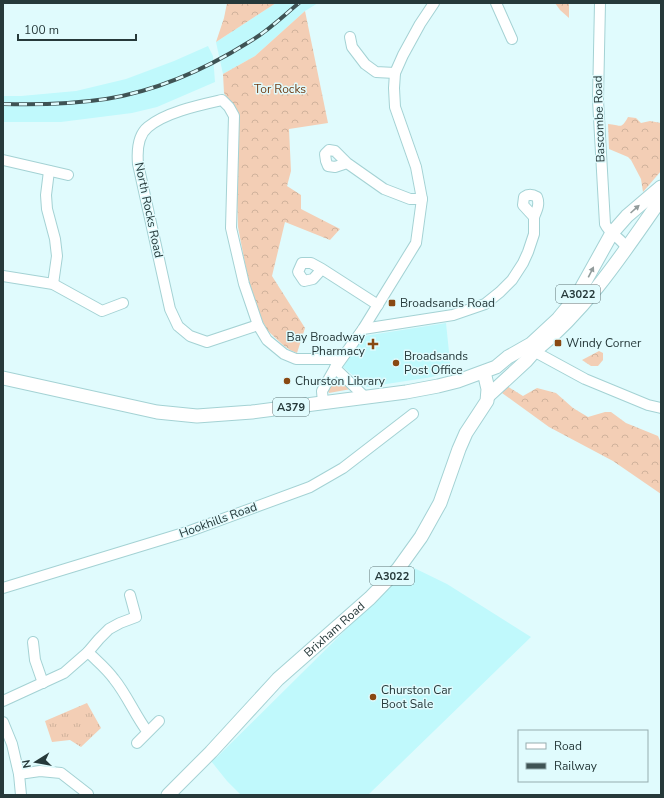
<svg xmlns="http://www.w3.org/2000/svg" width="664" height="798" font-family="'Nunito Sans',sans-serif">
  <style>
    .built { fill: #c0f9fc }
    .grass { fill: #f3ceb5 }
    .forest { fill: url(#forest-crowns) }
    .park { fill: url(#park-tufts) }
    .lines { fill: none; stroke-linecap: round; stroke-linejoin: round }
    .minor-casing { stroke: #a4d2d4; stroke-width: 12 }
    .major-casing { stroke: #a4d2d4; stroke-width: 15 }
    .minor { stroke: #fff; stroke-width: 10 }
    .major { stroke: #fff; stroke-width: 13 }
    .rail-casing { stroke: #3f5354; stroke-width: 4 }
    .rail { stroke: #e0fbfd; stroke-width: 2.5; stroke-dasharray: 8; stroke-linecap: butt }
    .oneway { fill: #929c9c }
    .poi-dot { fill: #894913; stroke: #e0fbfd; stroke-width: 1.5 }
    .labels { text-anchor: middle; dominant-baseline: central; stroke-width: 3; stroke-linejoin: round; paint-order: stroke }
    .shield { fill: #e0fbfd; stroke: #5e7374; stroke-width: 1 }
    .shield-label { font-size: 11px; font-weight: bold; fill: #26393a }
    .park-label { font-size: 12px; fill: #703c14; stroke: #e0fbfd }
    .street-label { font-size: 12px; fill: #26393a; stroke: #e0fbfd }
    .poi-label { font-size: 12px; fill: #26393a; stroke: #e0fbfd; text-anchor: start }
  </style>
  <defs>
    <pattern id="forest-crowns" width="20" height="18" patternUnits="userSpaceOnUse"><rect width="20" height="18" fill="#f3ceb5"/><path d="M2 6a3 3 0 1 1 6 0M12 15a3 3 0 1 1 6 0" fill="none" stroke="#d0b29c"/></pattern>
    <pattern id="park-tufts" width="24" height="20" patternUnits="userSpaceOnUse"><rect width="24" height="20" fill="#f3ceb5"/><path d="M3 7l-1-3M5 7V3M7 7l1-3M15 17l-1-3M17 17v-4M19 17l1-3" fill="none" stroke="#d0b29c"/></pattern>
  </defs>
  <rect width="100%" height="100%" fill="#e0fbfd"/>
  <g class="built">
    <path d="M276,3H318L305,11L255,56L223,74L216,42Z"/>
    <path d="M208,46L213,56L215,82L157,107L132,113L61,122H3V96H21L76,91L126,79L174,61Z"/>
    <path d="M446,323L451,371L432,377L367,387L343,367L364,336Z"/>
    <path d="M410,566L447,584L531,637L368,795H241L227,781L211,761L217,757Z"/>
  </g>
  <path class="grass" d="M335,378L351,389L329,393L327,389Z"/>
  <g class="forest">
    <path d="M227,3H276L216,42L224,18Z"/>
    <path d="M555,3H569V18L560,10Z"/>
    <path d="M305,11L328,123L289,129L291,171L287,186L301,195V209L340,229L330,240L285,222L272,276L305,328L297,353L290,350L283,345L268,331L260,317L248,279L238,227L237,198L239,114L224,93L223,74L255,56Z"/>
    <path d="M628,117L636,118L641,123L650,121L661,123V171L643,192L641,179L631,160L628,157L609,149L608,124C621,125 621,130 628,117Z"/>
    <path d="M599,351L603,353V360L598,366H591L582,360Z"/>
    <path d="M507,386L523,396L537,388L556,393L573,408L588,417L605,412H611L626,423L658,436L661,443V494L613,461L549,427L502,393Z"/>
  </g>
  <path class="park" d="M87,703L101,728L81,747L70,740L52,742L45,721Z"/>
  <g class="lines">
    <g class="minor-casing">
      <g id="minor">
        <path d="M496,3L512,39"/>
        <path d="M600,3L598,100L605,224C610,235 622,238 627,249"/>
        <path d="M350,37L352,47L365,64L376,72L395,73"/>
        <path d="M3,160L68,175"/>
        <path d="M347,163L335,151L329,150L325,154L326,161L328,166L335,167L347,163L384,189L410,199H422"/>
        <path d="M49,171L46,195L47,209L55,239L57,256L53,284"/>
        <path d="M322,269L313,279L304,281L298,272L302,263H311L322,269L378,305"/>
        <path d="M3,276L53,284L102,311L123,303"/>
        <path d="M258,325L207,342L190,336L178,326L170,309L138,164C137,152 138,135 148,127C166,112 200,105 222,100L229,107L234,116L231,228L244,284L258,325L267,340L284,354L296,359H332L338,363"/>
        <path d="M363,329L453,315L485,304L500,292L512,280L523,263L528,252L534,234V217L523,205L524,197C528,194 532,194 537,197C540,204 537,210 534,217"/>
        <path d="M531,345L539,354L585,379L648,405L661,408"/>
        <path d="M364,396L335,368L363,329L416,243L422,199L416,167L395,107L394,88L395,73L403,55L420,24L434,3"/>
        <path d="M323,403L322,391L335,368"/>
        <path d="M3,588L190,531L310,487L343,468L413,414"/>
        <path d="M33,642L35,660L43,683"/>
        <path d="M88,652C97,661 107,669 114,679C127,695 135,715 147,731"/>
        <path d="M3,701L64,673L88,652L99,639L109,629L120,623L136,617L130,595"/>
        <path d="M3,722L12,744L19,774L21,795"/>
        <path d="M137,743L159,721"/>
        <path d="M19,774L40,771L61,773L88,794"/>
      </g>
    </g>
    <g class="major-casing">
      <g id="major">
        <path d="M536,350C587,309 624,252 661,199"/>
        <path d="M3,378L157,412L197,416L252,412L406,392L438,386L458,381L496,367L508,357L531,344L558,319L577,296L612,233L627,216L661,187"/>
        <path d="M488,396L526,361L533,353"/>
        <path id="s1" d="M168,795L211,752L278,679L370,598L398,569L421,537L440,503L459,449L466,433L487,401L488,389L484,372"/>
      </g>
    </g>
    <use href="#minor" class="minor"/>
    <use href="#major" class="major"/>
    <g class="rail-casing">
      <path id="rail" d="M3,104C37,105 72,104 106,99C156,91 206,69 249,42C267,32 283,16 299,3"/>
    </g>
    <use href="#rail" class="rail"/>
  </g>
  <defs><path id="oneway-solid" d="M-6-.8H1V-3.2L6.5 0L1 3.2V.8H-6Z"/></defs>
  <g class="oneway">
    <use href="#oneway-solid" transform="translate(635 209) rotate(-42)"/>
    <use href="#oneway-solid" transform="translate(591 272) rotate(-63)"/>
  </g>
  <g class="poi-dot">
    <rect x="388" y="299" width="8" height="8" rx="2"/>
    <rect x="554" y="339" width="8" height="8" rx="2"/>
    <path d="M371 338h4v4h4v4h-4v4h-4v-4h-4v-4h4z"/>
    <circle cx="396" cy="363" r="4"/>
    <circle cx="287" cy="381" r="4"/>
    <circle cx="373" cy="697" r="4"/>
  </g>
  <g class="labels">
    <g class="shield">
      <rect x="556" y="285" width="44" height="18" rx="3"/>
      <rect x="273" y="398" width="36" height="18" rx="3"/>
      <rect x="370" y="567" width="44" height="18" rx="3"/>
    </g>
    <g class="shield-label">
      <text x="578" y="294">A3022</text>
      <text x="291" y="407">A379</text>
      <text x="392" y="576">A3022</text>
    </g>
    <g class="park-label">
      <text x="280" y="89">Tor Rocks</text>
    </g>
    <g class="street-label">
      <text transform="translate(599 119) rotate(-92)">Bascombe Road</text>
      <text transform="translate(149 210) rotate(78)">North Rocks Road</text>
      <text transform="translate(218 520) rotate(-20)">Hookhills Road</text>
      <text stroke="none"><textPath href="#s1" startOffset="235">Brixham Road</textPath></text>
    </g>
    <g class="poi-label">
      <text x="400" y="303">Broadsands Road</text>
      <text x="365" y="337" text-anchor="end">Bay Broadway<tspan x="365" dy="14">Pharmacy</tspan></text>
      <text x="566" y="343">Windy Corner</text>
      <text x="404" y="356">Broadsands<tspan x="404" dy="14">Post Office</tspan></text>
      <text x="295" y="381">Churston Library</text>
      <text x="381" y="690">Churston Car<tspan x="381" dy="14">Boot Sale</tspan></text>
    </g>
  </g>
  <rect width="664" height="798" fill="none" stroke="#26393a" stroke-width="8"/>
  <rect x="518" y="730" width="130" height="52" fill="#e0fbfd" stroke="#96adaf"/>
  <rect x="526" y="743" width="20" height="6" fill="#ffffff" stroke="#96adaf"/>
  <text x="554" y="750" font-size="12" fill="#26393a">Road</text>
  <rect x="526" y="763" width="20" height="6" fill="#3f5354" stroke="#96adaf"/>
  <text x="554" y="770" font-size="12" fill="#26393a">Railway</text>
  <g transform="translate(36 762) rotate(259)" stroke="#e0fbfd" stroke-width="3" paint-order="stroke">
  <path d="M0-3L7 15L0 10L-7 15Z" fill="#26393a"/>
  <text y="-6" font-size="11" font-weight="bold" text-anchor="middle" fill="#26393a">N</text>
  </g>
  <path d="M18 34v6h118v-6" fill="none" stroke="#26393a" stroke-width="2"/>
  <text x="24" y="34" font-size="12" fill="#26393a" stroke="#e0fbfd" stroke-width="3" paint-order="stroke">100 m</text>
</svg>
